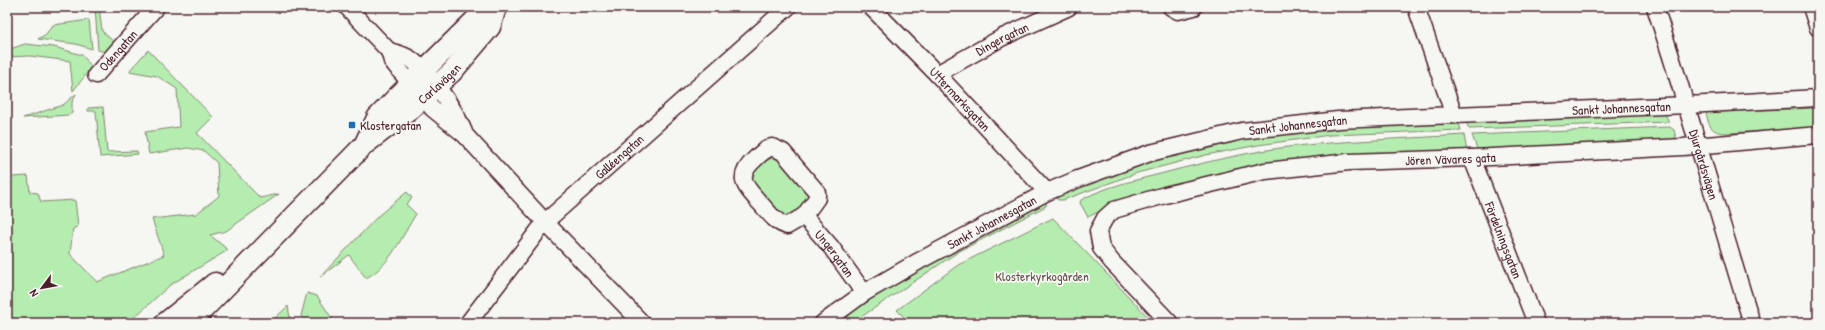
<svg xmlns="http://www.w3.org/2000/svg" width="1825" height="330" font-family="'Patrick Hand',sans-serif">
  <style>
    .green { fill: #b5edb0; stroke: #80866e }
    .lines { fill: none; stroke-linecap: round; stroke-linejoin: round }
    .minor-casing { stroke: #4a1f2b; stroke-width: 19 }
    .major-casing { stroke: #4a1f2b; stroke-width: 23 }
    .minor { stroke: #f6f6f2; stroke-width: 16 }
    .major { stroke: #f6f6f2; stroke-width: 20 }
    .poi-dot { fill: #1f6fb2; stroke: #f6f6f2; stroke-width: 1.5 }
    .labels { text-anchor: middle; dominant-baseline: central; stroke-width: 3.5; stroke-linejoin: round; paint-order: stroke }
    .street-label { font-size: 13px; fill: #4a1f2b; stroke: #f6f6f2 }
    .poi-label { font-size: 13px; fill: #4a1f2b; stroke: #f6f6f2; text-anchor: start }
    .park-label { font-size: 13px; fill: #65524c; stroke: #f6f6f2 }
  </style>
  <rect width="100%" height="100%" fill="#f6f6f2"/>
  <filter id="ink" filterUnits="userSpaceOnUse"><feTurbulence type="fractalNoise" baseFrequency=".025" numOctaves="2"/><feDisplacementMap in="SourceGraphic" scale="8" xChannelSelector="R" yChannelSelector="G"/><feConvolveMatrix kernelMatrix="1 2 1 2 8 2 1 2 1" color-interpolation-filters="sRGB"/></filter>
  <g filter="url(#ink)">
    <g class="green">
      <path d="M95,7H99L102,31L114,42L105,52L98,50Z"/>
      <path d="M89,20L92,49L76,44L38,39L46,34L53,25Z"/>
      <path d="M25,44L54,47L82,55L92,67L73,91L70,61L30,56L7,57V50Z"/>
      <path d="M148,50L213,117L197,133L260,198L279,194L226,231L210,235L228,250L170,285L128,323H7V188L13,177L28,176L30,192L38,193L41,202L75,200L78,226L73,229L70,254L97,282L164,255L152,219L196,214L219,196L217,163L204,151L188,148L149,154L145,132L179,127L177,89L157,76L129,71Z"/>
      <path d="M76,94L72,102V113L69,115L23,118L63,105Z"/>
      <path d="M103,107L107,152L137,151L138,154L100,157L96,111H88V108Z"/>
      <path d="M1818,108V128L1728,133C1712,133 1709,128 1706,112Z"/>
      <path d="M1665,114L1669,122L1469,129L1466,122Z"/>
      <path d="M1433,123L1459,124L1461,130L1330,135L1258,145L1206,155L1137,173L1063,200H1058L1055,197C1090,179 1128,168 1166,158C1196,151 1225,143 1255,138C1313,127 1374,126 1433,123Z"/>
      <path d="M1670,127L1674,130L1677,143L1477,149L1472,135Z"/>
      <path d="M1464,135L1467,152L1392,154L1114,204L1088,217L1080,203L1081,200C1106,186 1137,180 1164,173C1213,160 1265,148 1316,144C1365,140 1414,138 1464,135Z"/>
      <path d="M780,157L810,190V198L804,205L786,218L778,214L750,180C755,166 765,158 780,157Z"/>
      <path d="M407,192L412,198L406,204L416,214C402,236 390,266 366,278L349,255L320,277L379,215Z"/>
      <path d="M1047,200L1046,206L958,252L852,323H832L875,293Z"/>
      <path d="M1053,218L1154,323H910L897,310L958,265Z"/>
      <path d="M307,293L317,296L335,323H308L301,316Z"/>
      <path d="M288,306L290,318L296,323H270Z"/>
    </g>
    <g class="lines">
      <g class="minor-casing">
        <g id="minor">
          <path d="M347,7L389,51L392,61L400,71L433,109L465,135L545,222L642,323"/>
          <path id="s1" d="M871,7L937,74L1047,192"/>
          <path d="M1171,7L1178,11L1194,7"/>
          <path d="M1416,7L1454,115"/>
          <path id="s2" d="M1655,7C1690,112 1719,218 1752,323"/>
          <path d="M1811,7L1818,28"/>
          <path d="M389,51C397,53 405,55 412,60C432,76 455,109 464,132"/>
          <path id="s3" d="M937,74L1003,37L1069,7"/>
          <path id="s4" d="M96,75L156,7"/>
          <path id="s5" d="M1472,158L1536,323"/>
          <path id="s6" d="M804,216L787,226C775,222 770,214 761,204C746,187 734,178 755,159C761,153 765,149 772,147L783,152L817,192V198L804,216L831,247L864,293"/>
          <path id="s7" d="M468,323L545,222L788,7"/>
          <path id="s8" d="M823,323L864,293L919,261L1047,192L1078,179L1150,153L1242,131L1338,120L1687,105L1818,98"/>
          <path id="s9" d="M1170,323L1112,262L1101,248L1098,231L1105,218L1114,210L1165,195L1265,171L1349,162L1472,158L1683,147L1818,135"/>
        </g>
      </g>
      <g class="major-casing">
        <g id="major">
          <path d="M366,141L377,118L398,96L479,16L497,7"/>
          <path d="M165,323L215,283"/>
          <path id="s10" d="M190,323L365,144L411,109L452,72L490,27L496,8"/>
        </g>
      </g>
      <use href="#minor" class="minor"/>
      <use href="#major" class="major"/>
    </g>
  </g>
  <rect class="poi-dot" x="348" y="121" width="8" height="8" rx="2"/>
  <g class="labels">
    <g class="street-label">
      <text stroke="none"><textPath href="#s3" startOffset="74">Dingergatan</textPath></text>
      <text stroke="none"><textPath href="#s4" startOffset="33">Odengatan</textPath></text>
      <text stroke="none"><textPath href="#s10" startOffset="346">Carlavägen</textPath></text>
      <text stroke="none"><textPath href="#s1" startOffset="128">Uttermarksgatan</textPath></text>
      <text stroke="none"><textPath href="#s8" startOffset="845">Sankt Johannesgatan</textPath></text>
      <text stroke="none"><textPath href="#s8" startOffset="521">Sankt Johannesgatan</textPath></text>
      <text stroke="none"><textPath href="#s7" startOffset="226">Galléengatan</textPath></text>
      <text stroke="none"><textPath href="#s9" startOffset="488">Jören Vävares gata</textPath></text>
      <text stroke="none"><textPath href="#s2" startOffset="165">Djurgårdsvägen</textPath></text>
      <text stroke="none"><textPath href="#s8" startOffset="197">Sankt Johannesgatan</textPath></text>
      <text stroke="none"><textPath href="#s5" startOffset="88">Fördelningsgatan</textPath></text>
      <text stroke="none"><textPath href="#s6" startOffset="271">Ungergatan</textPath></text>
    </g>
    <g class="poi-label">
      <text x="360" y="125">Klostergatan</text>
    </g>
    <g class="park-label">
      <text x="1042" y="276">Klosterkyrkogården</text>
    </g>
  </g>
  <rect width="1825" height="330" fill="none" stroke="#f6f6f2" stroke-width="24"/>
  <rect x="12" y="12" width="1801" height="306" fill="none" stroke="#4a1f2b" stroke-width="1.5" filter="url(#ink)"/>
  <g transform="translate(42 288) rotate(238)" stroke="#f6f6f2" stroke-width="3" paint-order="stroke">
  <path d="M0-3L7 15L0 10L-7 15Z" fill="#4a1f2b"/>
  <text y="-6" font-size="11" font-weight="bold" text-anchor="middle" fill="#4a1f2b">N</text>
  </g>
</svg>
